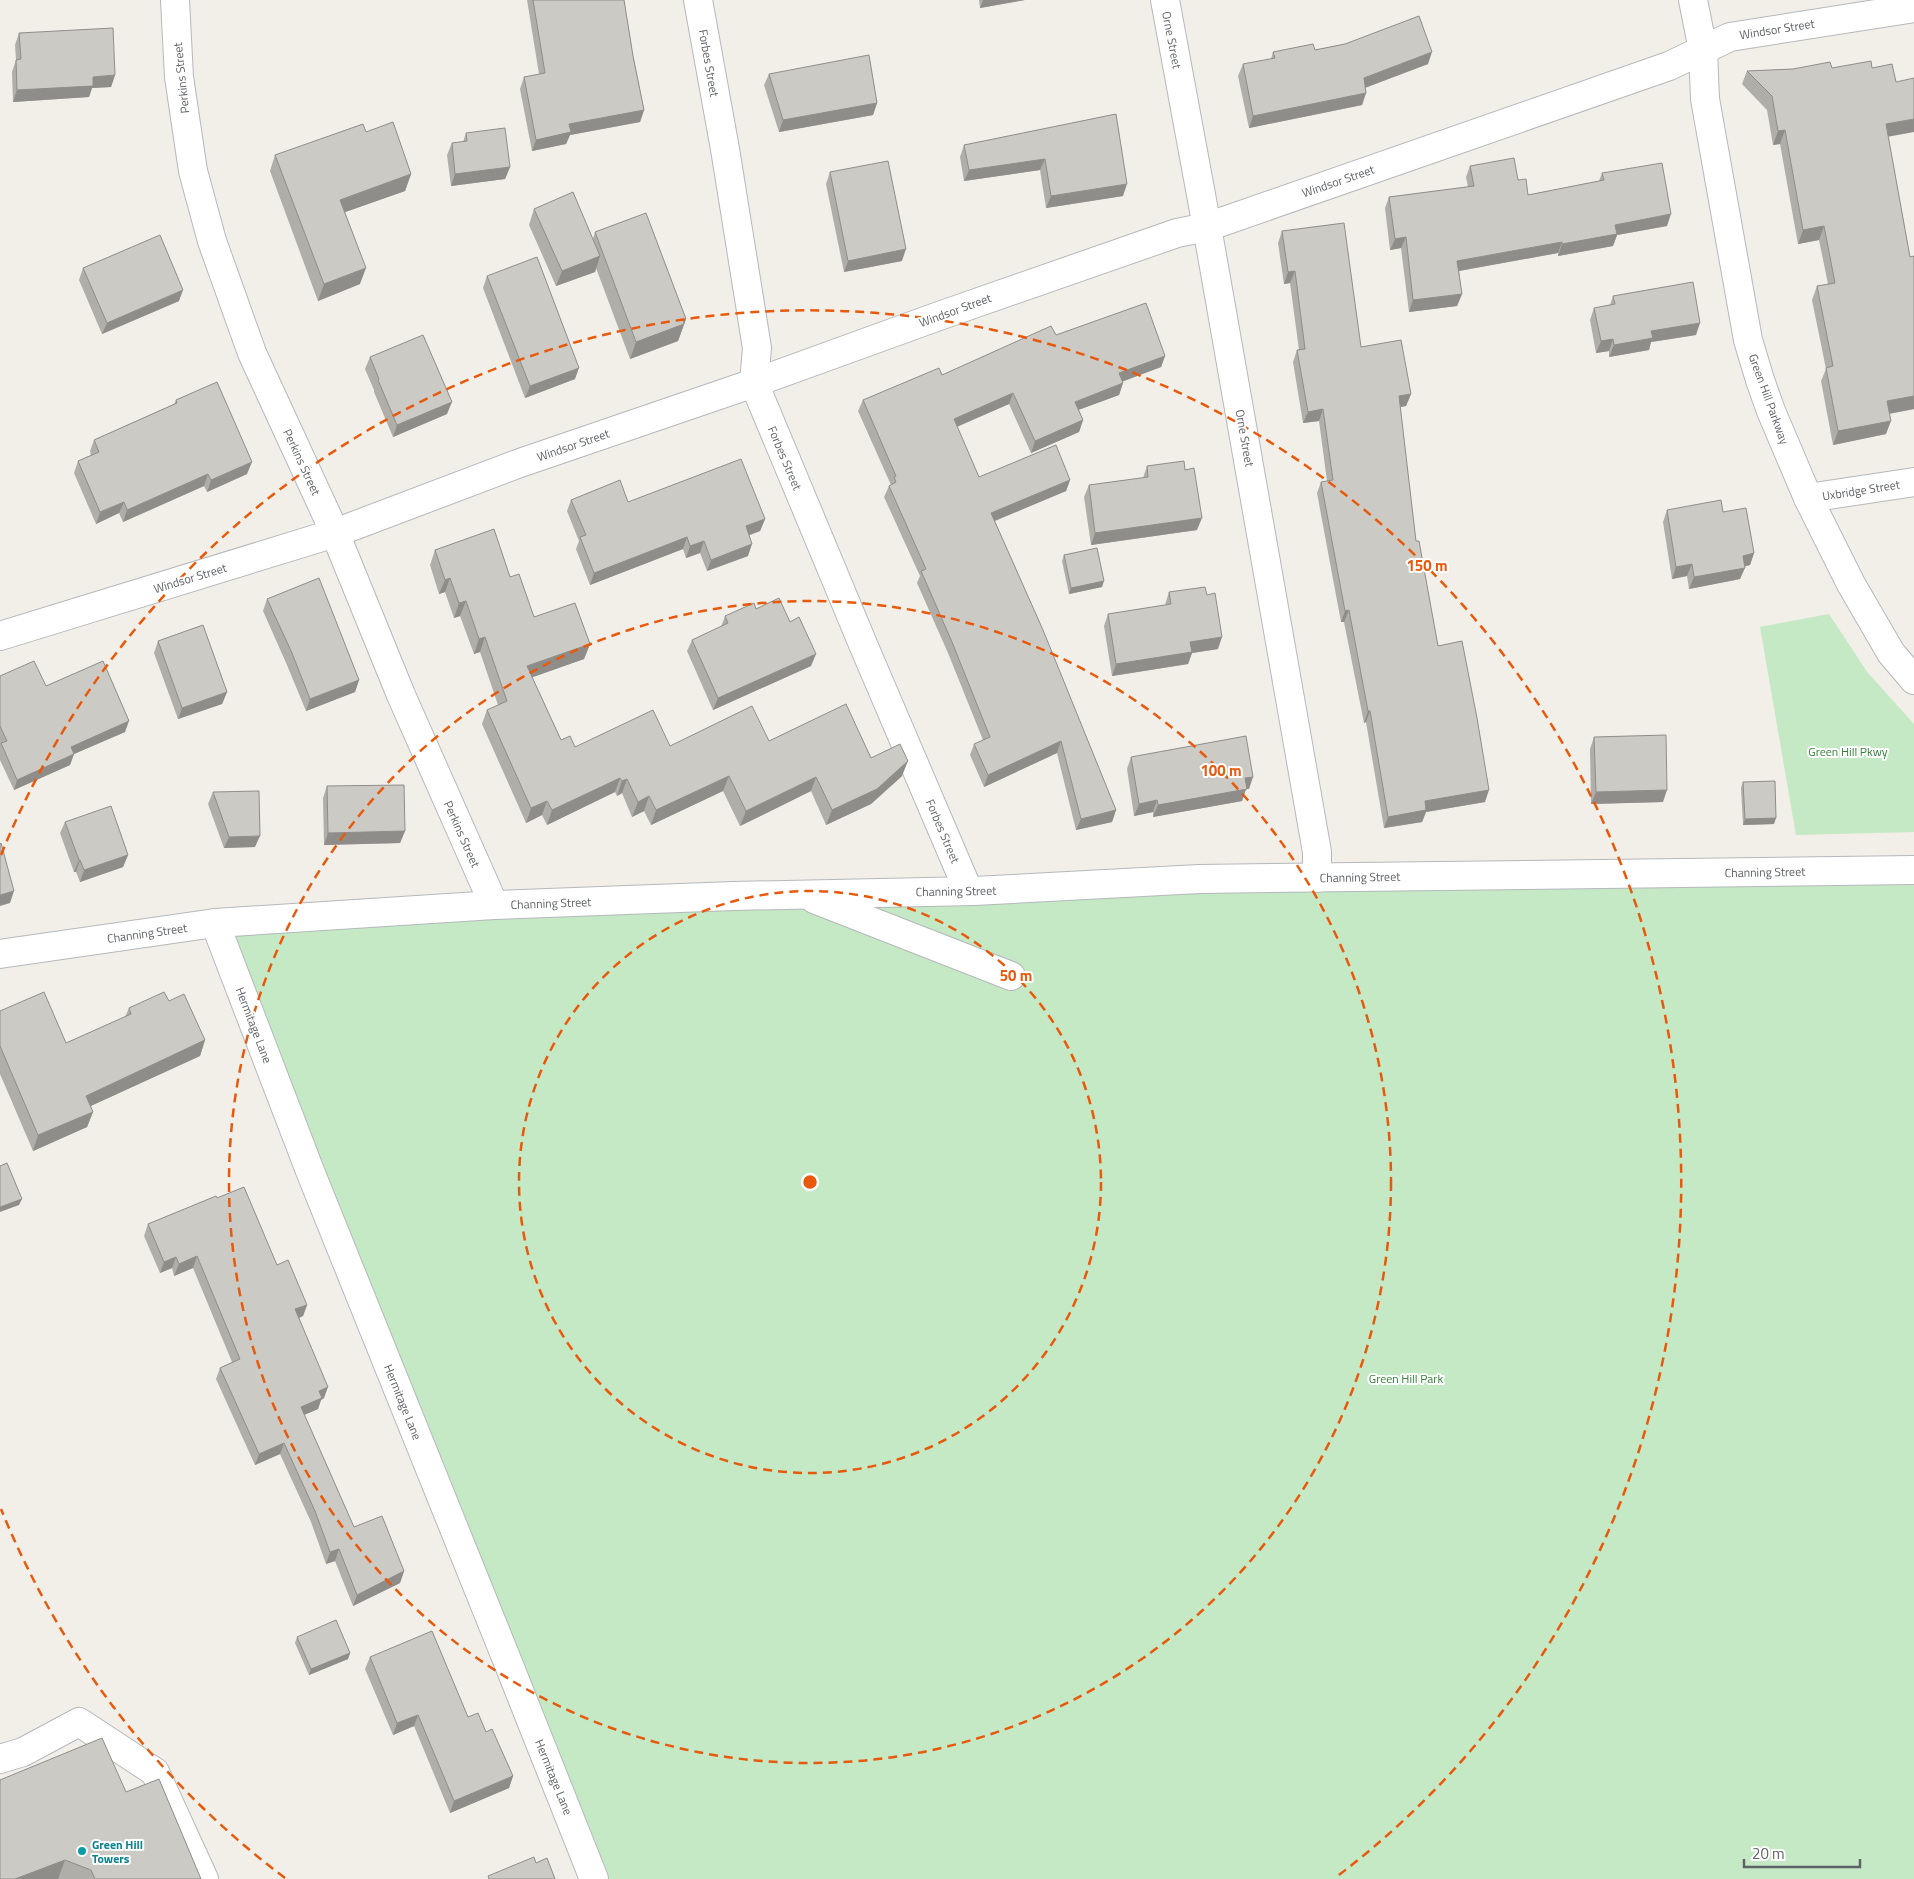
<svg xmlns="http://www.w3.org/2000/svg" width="1914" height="1879" font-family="'Titillium Web',sans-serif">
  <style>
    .green { fill: #c5e8c5 }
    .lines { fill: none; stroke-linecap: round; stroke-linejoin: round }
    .minor-casing { stroke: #b5b8bc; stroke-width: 30 }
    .minor { stroke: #fff; stroke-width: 28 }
    .wall { fill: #afaea9 }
    .shaded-wall { fill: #8f8d8a }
    .building { fill: #cccac5; stroke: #8f8d8a }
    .ring { fill: none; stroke: #e8590c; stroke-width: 2.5; stroke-dasharray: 9 6 }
    .culture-dot { fill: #0f9aa8; stroke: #fff; stroke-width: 2 }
    .labels { text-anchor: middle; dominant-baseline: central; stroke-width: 4; stroke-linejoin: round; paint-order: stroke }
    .street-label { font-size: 12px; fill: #5f6368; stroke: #fff }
    .park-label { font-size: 12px; fill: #348238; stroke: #fff }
    .culture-label { font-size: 12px; font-weight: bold; fill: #0d838f; stroke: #fff; text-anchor: start }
    .centre { fill: #e8590c; stroke: #fff; stroke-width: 2.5 }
    .ring-label { font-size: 15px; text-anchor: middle; font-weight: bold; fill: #e8590c; stroke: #fff; stroke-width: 4; stroke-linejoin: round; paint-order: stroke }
  </style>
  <rect width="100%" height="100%" fill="#f1efe8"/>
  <g class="green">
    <path d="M1829,614L1868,673L1914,724V832L1796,835L1760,627Z"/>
    <path d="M1914,870V1879H594L215,923Z"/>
  </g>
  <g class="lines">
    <g class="minor-casing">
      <g id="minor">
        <path d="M175,0L179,77L193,171L212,241L252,353L335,533L401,695L494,905"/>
        <path d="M698,0L725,149L757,348L754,383L865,649L968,890"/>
        <path d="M1165,0L1207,227L1317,852V878"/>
        <path d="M1693,0L1703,50L1705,99L1748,340L1760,380L1771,411L1808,498L1851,584L1891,653L1914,680"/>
        <path d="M1808,498L1914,482"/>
        <path d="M0,636L335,533L520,463L754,383L939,316L1177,233L1207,227L1669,66L1730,37L1914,8"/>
        <path d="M814,899L1011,976"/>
        <path d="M215,923L310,1171L507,1660L594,1879"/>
        <path d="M0,954L215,923L494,905L733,896L974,891L1199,879L1914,870"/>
        <path d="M0,1759L23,1752L79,1722L155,1772L204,1879"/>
      </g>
    </g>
    <use href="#minor" class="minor"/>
  </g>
  <g class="wall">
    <path d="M527,0H624L633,56L644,110L640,122L570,135L566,144L532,151L520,89L524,77L539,74Z"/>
    <path d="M979,0H1025L980,8Z"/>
    <path d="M19,33L115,75L111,87L92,88L89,97L13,102L12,72L16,60L15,45Z"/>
    <path d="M1345,44L1428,64L1365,88L1366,93L1362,105L1249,128L1238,76L1243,64L1271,59L1273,52L1315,50Z"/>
    <path d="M1832,68H1872L1888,136L1910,257L1914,256V409L1889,414L1886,434L1833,445L1821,381L1826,369L1812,300L1817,286L1828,284L1819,240L1798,244L1780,144L1773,145L1767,110L1742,84L1747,71Z"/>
    <path d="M769,74L877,103L873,115L779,132L764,85Z"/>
    <path d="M1116,114L1123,196L1046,208L1040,170L964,181L960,157L964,145Z"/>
    <path d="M366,132L411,174L405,191L345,212L360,284L318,301L270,171L275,155Z"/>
    <path d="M466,133L510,167L505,179L451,186L447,155L452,143L463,142Z"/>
    <path d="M1470,166L1518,180L1528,195L1599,181L1602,173L1667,226L1617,235L1613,246L1558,256V253L1459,271L1462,294L1457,306L1409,312L1401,248L1390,250L1385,208L1389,197L1468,187L1466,177Z"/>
    <path d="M830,172L902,261L844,272L826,184Z"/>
    <path d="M534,209L593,239L595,232L686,319L678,341L630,359L596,268L595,272L556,286L529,225Z"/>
    <path d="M1282,231L1361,347L1411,394L1406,406L1400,407L1416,541L1438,646L1485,802L1426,812L1422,822L1384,828L1366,722L1364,723L1344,622H1341L1317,493L1321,482L1327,481L1319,421L1303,423L1293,362L1297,350H1299L1290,283L1284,284L1278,243Z"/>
    <path d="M83,268L179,301L102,334L79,280Z"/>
    <path d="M487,276L575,379L525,398L483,288Z"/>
    <path d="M1613,296L1696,335L1651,342L1649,350L1609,357V351L1596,353L1590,320L1594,308L1610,305Z"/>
    <path d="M1056,335L1165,356L1161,367L1122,382L1123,383L1119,395L1078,410L1083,420L1079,432L1031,453L1009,404L957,427L979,477L1070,480L1066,491L995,521L1116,810L1112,822L1076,830L1057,753L984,787L970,755L974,744L983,740L948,653L917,583L920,576L884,497L889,486L891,485L858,411L863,400L942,375Z"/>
    <path d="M370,357L447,414L393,437L374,392V390L365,369Z"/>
    <path d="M176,400L247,474L207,492L204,486L123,522L119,513L96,524L74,473L78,461L91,455L90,451L94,440L174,404Z"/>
    <path d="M1147,466L1185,470L1197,530L1091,545L1084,497L1089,485L1143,478Z"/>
    <path d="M571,500L628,502L765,519L760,531L749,535L748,556L707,571L700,553L686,558L683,549L590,585L576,549L579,541L567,511Z"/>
    <path d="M1667,510L1723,512L1754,553L1750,565L1744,566L1740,579L1689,589L1687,576L1672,579L1663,522Z"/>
    <path d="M435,550L510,577L534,617L590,644L584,659L532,677L561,740L575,747L670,746L769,741L871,758L902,776L871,804L826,825L811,791L740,826L723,791L651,825L644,811L632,817L622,793L617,796L615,792L547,825L542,815L526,823L482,724L487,710L498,705L480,652L474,654L460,616L454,618L445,592L439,594L430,565Z"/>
    <path d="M1064,555L1102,587L1069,594L1062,561Z"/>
    <path d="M1169,592L1218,649L1192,653L1188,664L1112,676L1104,626L1108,614L1165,605Z"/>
    <path d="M267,599L359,680L355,692L306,711L287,665L263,611Z"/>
    <path d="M756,609L790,622L811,666L713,710L687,651L692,640L721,627L725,616Z"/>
    <path d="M158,641L227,692L222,704L178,719L154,653Z"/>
    <path d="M0,676L46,686L125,732L74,754L70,765L14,790L0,760Z"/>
    <path d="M1594,737L1663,802L1591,804L1590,749Z"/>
    <path d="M1131,757L1249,789H1246L1242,801L1153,817V812L1134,816L1127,769Z"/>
    <path d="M1743,782L1774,824L1743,825L1741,788Z"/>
    <path d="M327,786L405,831L400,843L324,845L323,798Z"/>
    <path d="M213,792L255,847L224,848L208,804Z"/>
    <path d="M65,822L128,855L123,867L80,882L76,872H74L60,833Z"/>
    <path d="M169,1001L205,1040L200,1056L90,1106L93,1112L87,1127L33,1151L0,1074V1011L66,1043L125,1017L129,1008Z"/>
    <path d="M217,1198L277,1265L307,1305L303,1316L299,1318L324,1398L321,1400L318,1409L304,1415L354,1527L404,1571L400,1583L353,1606L335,1561L326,1564L311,1522L280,1454L255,1465L216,1379L220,1368L232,1362L193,1268L174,1276L172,1268L160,1273L144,1236L148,1224Z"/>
    <path d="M297,1637L350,1653L348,1659L309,1675L295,1643Z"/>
    <path d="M370,1657L468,1717L486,1732L513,1776L509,1788L450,1813L414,1726L393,1735L365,1669Z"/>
    <path d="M126,1792L201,1879H0Z"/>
  </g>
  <g class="shaded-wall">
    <path d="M983,0H1025L980,8Z"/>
    <path d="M1432,52L1428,64L1359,90L1364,78Z"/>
    <path d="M115,75L111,87L92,88L89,97L13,102L17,90L93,77Z"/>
    <path d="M1366,93L1362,105L1249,128L1253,116Z"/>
    <path d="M877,103L873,115L779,132L783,120Z"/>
    <path d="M644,110L640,122L570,135L566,144L532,151L536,140L569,124Z"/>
    <path d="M1914,119V132L1881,138L1886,124Z"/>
    <path d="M1785,130L1780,144L1773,145L1778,131Z"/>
    <path d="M1045,159L1040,170L964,181L969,170Z"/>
    <path d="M510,167L505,179L451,186L455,174Z"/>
    <path d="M411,174L405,191L334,216L340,200Z"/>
    <path d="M1127,184L1123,196L1046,208L1051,196Z"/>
    <path d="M1671,214L1667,226L1617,235L1613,246L1558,256L1562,244L1615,225Z"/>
    <path d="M1824,226L1819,240L1798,244L1803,230Z"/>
    <path d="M1406,237L1401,248L1390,250L1395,239Z"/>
    <path d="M1562,242L1558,253L1453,272L1457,261Z"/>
    <path d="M906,249L902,261L844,272L848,261Z"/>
    <path d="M600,256L595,272L556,286L562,271Z"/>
    <path d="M366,268L360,284L318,301L324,284Z"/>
    <path d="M1295,271L1290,283L1284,284L1288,272Z"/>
    <path d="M183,290L179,301L102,334L107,323Z"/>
    <path d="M1462,294L1457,306L1409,312L1413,300Z"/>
    <path d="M686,319L678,341L630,359L636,342Z"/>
    <path d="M1700,323L1696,335L1651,342L1649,350L1609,357L1614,345L1651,331Z"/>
    <path d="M1613,339L1609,351L1596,353L1601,341Z"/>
    <path d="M1165,356L1161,367L1115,384L1119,373Z"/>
    <path d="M579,368L575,379L525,398L530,386Z"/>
    <path d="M1123,383L1119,395L1070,413L1075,402Z"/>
    <path d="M1013,393L1009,404L949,430L954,419Z"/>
    <path d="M1411,394L1406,406L1394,408L1399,396Z"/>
    <path d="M1914,396V409L1882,415L1887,401Z"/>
    <path d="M452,402L447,414L393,437L397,425Z"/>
    <path d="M1323,409L1319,421L1303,423L1308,412Z"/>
    <path d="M1083,420L1079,432L1031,453L1035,441Z"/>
    <path d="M1891,421L1886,434L1833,445L1838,431Z"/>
    <path d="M252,462L247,474L207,492L211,480Z"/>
    <path d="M208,474L204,486L123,522L127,510Z"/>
    <path d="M1070,480L1066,491L987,524L991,513Z"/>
    <path d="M124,502L119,513L96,524L100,512Z"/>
    <path d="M1202,518L1197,530L1091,545L1095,533Z"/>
    <path d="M765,519L760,531L742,538L746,526Z"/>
    <path d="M687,537L683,549L590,585L594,573Z"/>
    <path d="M704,541L700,553L686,558L690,546Z"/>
    <path d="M752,544L748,556L707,571L711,560Z"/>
    <path d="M1754,553L1750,565L1739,568L1743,556Z"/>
    <path d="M1692,564L1687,576L1672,579L1676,567Z"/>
    <path d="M1745,568L1740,579L1689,589L1694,577Z"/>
    <path d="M450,578L445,592L439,594L445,580Z"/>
    <path d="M1104,581L1102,587L1069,594L1071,588Z"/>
    <path d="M466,601L460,616L454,618L459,603Z"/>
    <path d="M1349,610L1344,622H1341L1345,611Z"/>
    <path d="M485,637L480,652L474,654L479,639Z"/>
    <path d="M1222,637L1218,649L1192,653L1188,664L1112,676L1116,664L1190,642Z"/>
    <path d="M590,644L584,659L522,681L527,666Z"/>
    <path d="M816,654L811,666L713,710L718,698Z"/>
    <path d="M359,680L355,692L306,711L310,699Z"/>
    <path d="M227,692L222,704L178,719L182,708Z"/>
    <path d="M1368,711H1370L1366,722L1364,723Z"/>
    <path d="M129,721L125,732L74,754L70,765L14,790L17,780L71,747Z"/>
    <path d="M1061,741L1057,753L984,787L988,775Z"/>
    <path d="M908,761L902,776L871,804L826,825L832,810Z"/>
    <path d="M729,776L723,791L651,825L656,810Z"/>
    <path d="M816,777L811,791L740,826L746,811Z"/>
    <path d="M1253,777L1249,789H1246L1242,801L1153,817L1158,805L1245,778Z"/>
    <path d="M620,778L615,792L547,825L552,810Z"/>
    <path d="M627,779L622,793L617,796L622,781Z"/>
    <path d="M1489,790L1485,802L1426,812L1422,822L1384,828L1388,817L1425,801Z"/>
    <path d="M1667,790L1663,802L1591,804L1596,792Z"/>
    <path d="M649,796L644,811L632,817L638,802Z"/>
    <path d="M1157,800L1153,812L1134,816L1139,804Z"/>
    <path d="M547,801L542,815L526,823L531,808Z"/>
    <path d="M1116,810L1112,822L1076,830L1081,819Z"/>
    <path d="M1776,818L1774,824L1743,825L1745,819Z"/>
    <path d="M405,831L400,843L324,845L328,833Z"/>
    <path d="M260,836L255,847L224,848L229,837Z"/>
    <path d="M128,855L123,867L80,882L84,870Z"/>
    <path d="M79,860H80L76,872H74Z"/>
    <path d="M14,891L10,903L0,906V895Z"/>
    <path d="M205,1040L200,1056L80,1111L86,1096Z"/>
    <path d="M93,1112L87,1127L33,1151L38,1135Z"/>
    <path d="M22,1199L19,1205L0,1212V1207Z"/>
    <path d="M197,1256L193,1268L174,1276L179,1264Z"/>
    <path d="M176,1257L172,1268L160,1273L164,1262Z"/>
    <path d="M307,1305L303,1316L291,1321L295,1309Z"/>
    <path d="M328,1387L324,1398L321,1400L318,1409L297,1418L301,1407L319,1391Z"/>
    <path d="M284,1443L280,1454L255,1465L259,1454Z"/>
    <path d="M339,1549L335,1561L326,1564L330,1552Z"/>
    <path d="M404,1571L400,1583L353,1606L357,1595Z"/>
    <path d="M350,1653L348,1659L309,1675L311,1669Z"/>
    <path d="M418,1715L414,1726L393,1735L397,1723Z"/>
    <path d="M513,1776L509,1788L450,1813L454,1801Z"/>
    <path d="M65,1860L58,1879H15Z"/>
  </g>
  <g class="building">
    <path d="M533,0H624L633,56L644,110L569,124L571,132L536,140L524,77L545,73Z"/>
    <path d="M1419,16L1432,52L1364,78L1366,93L1253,116L1243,64L1275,58L1273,52L1313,44L1315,50L1345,44Z"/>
    <path d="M113,28L115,75L93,77V86L17,90L16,60L21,59L19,33Z"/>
    <path d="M869,55L877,103L783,120L769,74Z"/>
    <path d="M1871,61L1872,68L1892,64L1896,82L1914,78V119L1886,124L1910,257L1914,256V396L1887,401L1891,421L1838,431L1826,368L1833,366L1817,286L1835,283L1824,226L1803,230L1785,130L1778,131L1772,96L1747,71L1793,69L1830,62L1832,68Z"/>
    <path d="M1116,114L1127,184L1051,196L1045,159L969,170L964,145Z"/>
    <path d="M393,122L411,174L340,200L366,268L324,284L275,155L363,124L366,132Z"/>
    <path d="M505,128L510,167L455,174L452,143L467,141L466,133Z"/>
    <path d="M1514,158L1518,180L1526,179L1528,195L1604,180L1602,173L1662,163L1671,214L1615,225L1617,234L1562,244V242L1457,261L1462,294L1413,300L1406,237L1395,239L1389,197L1474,186L1470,166Z"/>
    <path d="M888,161L906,249L848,261L830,172Z"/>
    <path d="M573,192L600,256L562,271L534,209Z"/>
    <path d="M646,213L686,319L683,320L684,324L636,342L595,232Z"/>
    <path d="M1344,223L1361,347L1401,340L1411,394L1399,396L1416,541H1419L1438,646L1462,641L1477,718L1489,790L1425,801L1426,810L1388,817L1370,711H1368L1349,610L1345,611L1321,482L1333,480L1323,409L1308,412L1297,350L1305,349L1295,271L1288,272L1282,231Z"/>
    <path d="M160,235L183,290L107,323L83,268Z"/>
    <path d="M537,257L579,368L530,386L487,276Z"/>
    <path d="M1693,282L1700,323L1651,331L1653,338L1614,345L1613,339L1601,341L1594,308L1615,304L1613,296Z"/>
    <path d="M1146,303L1165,356L1119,373L1123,383L1075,402L1083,420L1035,441L1013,393L954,419L979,477L1056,445L1070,480L991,513L1043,630L1116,810L1081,819L1061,741L988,775L974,744L990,737L952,642L921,571L926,569L889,486L896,482L894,477L896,476L863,400L939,368L942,375L1051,326L1056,335Z"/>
    <path d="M423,335L452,402L397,425L378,380L379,379L370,357Z"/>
    <path d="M217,382L252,462L211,480L208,474L127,510L124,502L100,512L78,461L99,452L94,440L177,403L176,400Z"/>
    <path d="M741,459L765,519L746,526L752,544L711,560L704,541L690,546L687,537L594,573L580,537L586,535L571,500L620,480L628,502Z"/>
    <path d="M1184,461L1185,470L1194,468L1202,518L1095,533L1089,485L1148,477L1147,466Z"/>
    <path d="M1721,500L1723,512L1746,508L1754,553L1743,556L1745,568L1694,577L1692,564L1676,567L1667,510Z"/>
    <path d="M494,529L510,577L519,574L534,617L575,603L590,644L527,666L561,740L570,736L575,747L653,710L670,746L752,706L769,741L846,704L871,758L900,744L908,761L877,789L832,810L816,777L746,811L729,776L656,810L649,796L638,802L627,779L622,781L620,778L552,810L547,801L531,808L487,710L507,701L485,637L479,639L466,601L459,603L450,578L445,580L435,550Z"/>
    <path d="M1097,548L1104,581L1071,588L1064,555Z"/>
    <path d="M319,578L359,680L310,699L292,653L267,599Z"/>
    <path d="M1205,587L1207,595L1215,593L1222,637L1190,642L1192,652L1116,664L1108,614L1171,604L1169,592Z"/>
    <path d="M779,598L790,622L799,617L816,654L718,698L692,640L728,623L725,616L754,603L756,609Z"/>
    <path d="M203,625L227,692L182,708L158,641Z"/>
    <path d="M34,661L46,686L103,661L129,721L71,747L74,754L17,780L1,743L7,741L0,726V676Z"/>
    <path d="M1666,735L1667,790L1596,792L1594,737Z"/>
    <path d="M1246,736L1253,777L1245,778L1247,789L1158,805L1157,800L1139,804L1131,757Z"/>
    <path d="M1775,781L1776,818L1745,819L1743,782Z"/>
    <path d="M404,785L405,831L328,833L327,786Z"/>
    <path d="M259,791L260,836L229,837L213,792Z"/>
    <path d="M111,806L128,855L84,870L80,860H79L65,822Z"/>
    <path d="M1,843L14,891L0,895V844Z"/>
    <path d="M44,992L66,1043L131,1014L129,1008L164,992L169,1001L184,994L205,1040L86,1096L93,1112L38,1135L0,1046V1011Z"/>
    <path d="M7,1163L22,1199L0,1207V1166Z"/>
    <path d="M244,1187L277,1265L288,1260L307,1305L295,1309L328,1387L319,1391L322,1398L301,1407L354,1527L382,1516L404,1571L357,1595L339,1549L330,1552L315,1511L284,1443L259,1454L220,1368L240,1359L197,1256L179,1264L176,1257L164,1262L148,1224L216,1196L217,1198Z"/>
    <path d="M336,1620L350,1653L311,1669L297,1637Z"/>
    <path d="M432,1631L468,1717L478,1713L486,1732L492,1729L513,1776L454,1801L418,1715L397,1723L370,1657Z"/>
    <path d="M102,1738L126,1792L159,1779L201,1879H95L91,1870L65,1860L15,1879H0V1780Z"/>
    <path d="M534,1857L536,1863L547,1858L555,1879H489L488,1876Z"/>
  </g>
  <g class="ring">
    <circle cx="810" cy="1182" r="291"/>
    <circle cx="810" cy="1182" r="581"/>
    <path d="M285 1878A872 872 0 0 1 1 1509M1 855A872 872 0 1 1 1335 1878"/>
  </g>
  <circle class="culture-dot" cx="82" cy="1851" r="5"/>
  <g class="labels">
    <g class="street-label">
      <text transform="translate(1777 29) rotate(-9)">Windsor Street</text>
      <text transform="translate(1172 40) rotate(79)">Orne Street</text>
      <text transform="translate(709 63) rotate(80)">Forbes Street</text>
      <text transform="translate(181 78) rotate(-96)">Perkins Street</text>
      <text transform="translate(1338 181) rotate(-19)">Windsor Street</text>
      <text transform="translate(955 310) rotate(-20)">Windsor Street</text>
      <text transform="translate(1769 399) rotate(70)">Green Hill Parkway</text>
      <text transform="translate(1245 438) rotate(80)">Orne Street</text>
      <text transform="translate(573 445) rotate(-19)">Windsor Street</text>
      <text transform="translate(785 458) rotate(67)">Forbes Street</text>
      <text transform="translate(302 462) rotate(65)">Perkins Street</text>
      <text transform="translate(1861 490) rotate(-9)">Uxbridge Street</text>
      <text transform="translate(190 578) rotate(-17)">Windsor Street</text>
      <text transform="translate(943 831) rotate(67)">Forbes Street</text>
      <text transform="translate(462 834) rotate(66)">Perkins Street</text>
      <text transform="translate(1765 872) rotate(-1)">Channing Street</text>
      <text transform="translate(1360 877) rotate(-1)">Channing Street</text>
      <text transform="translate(956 891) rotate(-1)">Channing Street</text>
      <text transform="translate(551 903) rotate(-2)">Channing Street</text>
      <text transform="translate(147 933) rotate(-8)">Channing Street</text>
      <text transform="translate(254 1025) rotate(69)">Hermitage Lane</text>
      <text transform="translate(403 1402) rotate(68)">Hermitage Lane</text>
      <text transform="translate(554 1777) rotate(68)">Hermitage Lane</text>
    </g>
    <g class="park-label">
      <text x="1848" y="751">Green Hill Pkwy</text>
      <text x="1406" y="1378">Green Hill Park</text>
    </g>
    <g class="culture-label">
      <text x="92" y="1844">Green Hill<tspan x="92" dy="14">Towers</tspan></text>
    </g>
  </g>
  <circle cx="810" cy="1182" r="8" class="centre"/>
  <g class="ring-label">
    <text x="1427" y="571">150 m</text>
    <text x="1221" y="776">100 m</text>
    <text x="1016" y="981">50 m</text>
  </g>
  <path d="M1744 1859v8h116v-8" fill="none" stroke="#5f6368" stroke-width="2.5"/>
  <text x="1752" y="1859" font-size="15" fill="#5f6368" stroke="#ffffff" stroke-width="4" paint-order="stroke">20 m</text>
</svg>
